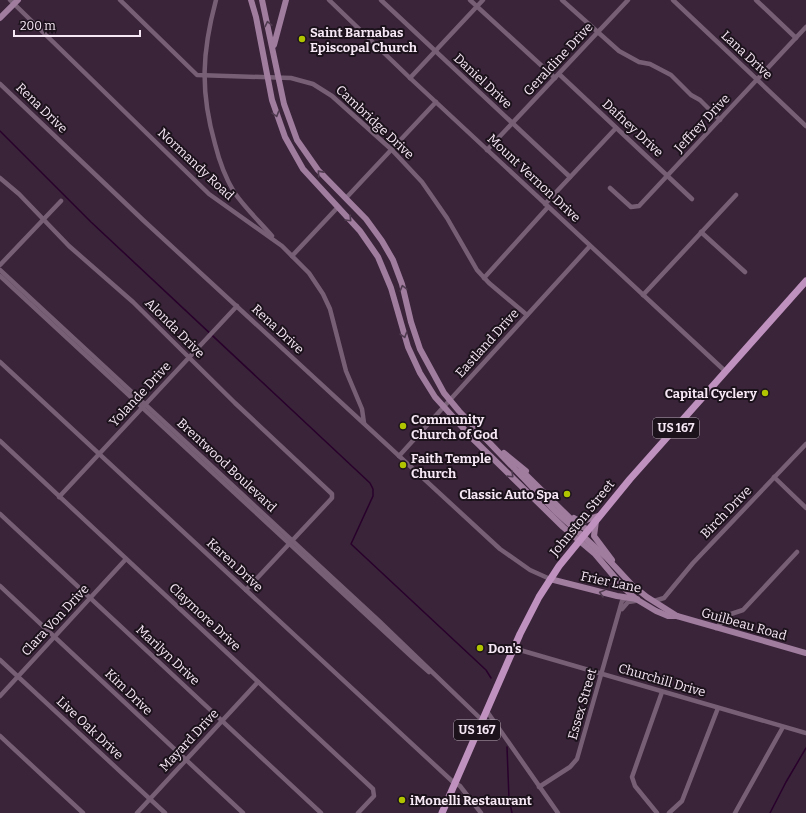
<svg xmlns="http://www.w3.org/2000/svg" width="806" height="813" font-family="Bitter,serif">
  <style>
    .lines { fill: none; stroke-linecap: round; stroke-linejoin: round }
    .stream { stroke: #29002b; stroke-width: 1.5 }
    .street { stroke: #776076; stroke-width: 4.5 }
    .secondary { stroke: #a07c9f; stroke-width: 6 }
    .primary { stroke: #bf91be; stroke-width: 7 }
    .oneway { stroke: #503c50 }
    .poi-dot { fill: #b0c500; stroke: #1b121b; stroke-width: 1.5 }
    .labels { text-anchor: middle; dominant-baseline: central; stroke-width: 4; stroke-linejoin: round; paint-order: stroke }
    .shield { fill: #1b121b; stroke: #b5a8b4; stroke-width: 1 }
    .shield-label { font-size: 12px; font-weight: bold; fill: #f7e8f6 }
    .poi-label { font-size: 13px; font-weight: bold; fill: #f7e8f6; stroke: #1b121b; text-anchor: start }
    .street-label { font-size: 13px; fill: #f7e8f6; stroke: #1b121b }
  </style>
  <rect width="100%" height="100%" fill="#3a243a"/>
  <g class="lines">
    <g class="stream">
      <path d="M0,131L91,222L370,483L373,489V496L351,544L486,670L491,678"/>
      <path d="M507,747L509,799L512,813"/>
      <path d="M770,813L786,782L806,748"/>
    </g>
    <g class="street">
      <path d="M10,0L209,194L282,246L309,273L323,294L330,309L346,371L362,409L364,423"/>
      <path d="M120,0L197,75L291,78L313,84L332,96L392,150L422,182L447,218L477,270L489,283L527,315"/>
      <path d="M216,0C202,52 200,91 215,144C219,160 225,177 234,192C245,208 259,221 272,236"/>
      <path d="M329,0L410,78L725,371"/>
      <path d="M381,0L570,177"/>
      <path d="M470,0L555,78"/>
      <path d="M562,0L619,51L639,62L650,64L671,75L691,95L700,100L720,120"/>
      <path d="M673,0L806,126"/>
      <path d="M756,0L796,38"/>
      <path d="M559,74L692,199"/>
      <path d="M410,78L483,0"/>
      <path d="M0,84L143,220L500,549L530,570L550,579"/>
      <path d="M487,150L628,0"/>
      <path d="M0,178L19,194L69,246L133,302L235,403L332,494V498L246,590"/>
      <path d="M610,188L631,207L639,206L806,27"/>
      <path d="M346,198L436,102"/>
      <path d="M545,204L616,128"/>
      <path d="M701,232L745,272"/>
      <path d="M292,256L338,207"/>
      <path d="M0,265L61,201"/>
      <path d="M0,270L379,621L482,720"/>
      <path d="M0,276L412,657L429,672"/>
      <path d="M484,278L548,207"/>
      <path d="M643,295L736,195"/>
      <path d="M0,362L452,781L460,786L481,813"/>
      <path d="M0,441L373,789L374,796L358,813"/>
      <path d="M399,456L590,246"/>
      <path d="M774,477L806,508"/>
      <path d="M59,497L237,306"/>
      <path d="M0,514L321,813"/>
      <path d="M0,586L243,813"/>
      <path d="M654,601L664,598L693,563L806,444"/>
      <path d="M622,609L628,602L635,601"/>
      <path d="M716,628L731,614L743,610L797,552"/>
      <path d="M513,648L806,733"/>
      <path d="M0,660L165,813"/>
      <path d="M0,696L126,559"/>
      <path d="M486,710L558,813"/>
      <path d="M0,736L83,813"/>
      <path d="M539,787L570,767L577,759L622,601L626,598"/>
      <path d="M137,813L258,682"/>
      <path d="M657,813L635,786L632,777L662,692"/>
      <path d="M669,813L682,801L718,708"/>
      <path d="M735,813L783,727"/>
    </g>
    <g class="secondary">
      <path d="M251,0L256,17L272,100L285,137L303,169L360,231L378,257L391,288L408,347L420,373L435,397L473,439L563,527L595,554L623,587L636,599L656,611L668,616H677L806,653"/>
      <path d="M262,0L284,104L297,140L318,170L366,219L382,241L393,260L402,284L411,322L420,349L444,393L459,411L555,511L606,557L632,585L647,597L677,616"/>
      <path d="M0,18L18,0"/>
      <path d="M274,45L286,0"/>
      <path d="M504,453L526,471"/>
      <path d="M521,470L576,524L587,529"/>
      <path d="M574,518L581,522L598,516"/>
      <path d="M596,521L594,536L612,560"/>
      <path d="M550,579L617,596L637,599"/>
    </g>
    <path class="primary" d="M442,813L520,634L539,597L559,566L630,479L806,281"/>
  </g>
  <defs><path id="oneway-chevron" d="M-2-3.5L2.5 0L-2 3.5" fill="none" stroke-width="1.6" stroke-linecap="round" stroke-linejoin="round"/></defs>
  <g class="oneway">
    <use href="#oneway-chevron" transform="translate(268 24) rotate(-103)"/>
    <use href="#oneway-chevron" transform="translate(276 114) rotate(74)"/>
    <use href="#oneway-chevron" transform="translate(320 173) rotate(-132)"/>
    <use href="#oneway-chevron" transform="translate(349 219) rotate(46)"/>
    <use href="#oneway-chevron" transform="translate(403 288) rotate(-105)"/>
    <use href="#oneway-chevron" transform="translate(404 335) rotate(73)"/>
    <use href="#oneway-chevron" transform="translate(511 475) rotate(44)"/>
    <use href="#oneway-chevron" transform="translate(602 593) rotate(-165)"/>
  </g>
  <g class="poi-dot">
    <circle cx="302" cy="39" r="4"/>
    <circle cx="765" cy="393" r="4"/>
    <circle cx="403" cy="426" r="4"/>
    <circle cx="403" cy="465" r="4"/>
    <circle cx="567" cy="494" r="4"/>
    <circle cx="480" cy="648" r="4"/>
    <circle cx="402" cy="800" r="4"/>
  </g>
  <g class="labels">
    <g class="shield">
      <rect x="653" y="418" width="46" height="20" rx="3"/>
      <rect x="454" y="720" width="46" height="20" rx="3"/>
    </g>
    <g class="shield-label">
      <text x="676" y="428">US 167</text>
      <text x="477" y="730">US 167</text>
    </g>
    <g class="poi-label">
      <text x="310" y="32">Saint Barnabas<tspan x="310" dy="15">Episcopal Church</tspan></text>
      <text x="757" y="393" text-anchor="end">Capital Cyclery</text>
      <text x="411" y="419">Community<tspan x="411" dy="15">Church of God</tspan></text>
      <text x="411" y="458">Faith Temple<tspan x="411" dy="15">Church</tspan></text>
      <text x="559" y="494" text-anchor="end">Classic Auto Spa</text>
      <text x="488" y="648">Don's</text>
      <text x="410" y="800">iMonelli Restaurant</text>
    </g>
    <g class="street-label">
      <text transform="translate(747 55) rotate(43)">Lana Drive</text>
      <text transform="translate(558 59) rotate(-47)">Geraldine Drive</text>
      <text transform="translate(483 81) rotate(43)">Daniel Drive</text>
      <text transform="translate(42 108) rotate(44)">Rena Drive</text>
      <text transform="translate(375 122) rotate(43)">Cambridge Drive</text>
      <text transform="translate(702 123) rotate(-47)">Jeffrey Drive</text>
      <text transform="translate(633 128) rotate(43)">Dafney Drive</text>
      <text transform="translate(196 164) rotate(43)">Normandy Road</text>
      <text transform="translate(534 178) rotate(43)">Mount Vernon Drive</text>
      <text transform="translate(175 328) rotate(45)">Alonda Drive</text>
      <text transform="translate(278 329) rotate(43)">Rena Drive</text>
      <text transform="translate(487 343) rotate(-48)">Eastland Drive</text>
      <text transform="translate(140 394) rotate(-47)">Yolande Drive</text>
      <text transform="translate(227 465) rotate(43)">Brentwood Boulevard</text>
      <text transform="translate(726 512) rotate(-46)">Birch Drive</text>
      <text transform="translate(582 518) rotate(-51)">Johnston Street</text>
      <text transform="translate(235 565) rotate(43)">Karen Drive</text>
      <text transform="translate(611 582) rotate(12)">Frier Lane</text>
      <text transform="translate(205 617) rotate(43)">Claymore Drive</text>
      <text transform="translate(55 620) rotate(-47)">Clara Von Drive</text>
      <text transform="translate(744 624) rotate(16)">Guilbeau Road</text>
      <text transform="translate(168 655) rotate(43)">Marilyn Drive</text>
      <text transform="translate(662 680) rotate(16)">Churchill Drive</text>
      <text transform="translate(129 692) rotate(44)">Kim Drive</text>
      <text transform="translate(582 704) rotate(-74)">Essex Street</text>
      <text transform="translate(90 728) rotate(43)">Live Oak Drive</text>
      <text transform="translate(189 740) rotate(-47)">Mayard Drive</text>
    </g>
  </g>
  <path d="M14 30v6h126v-6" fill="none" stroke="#f7e8f6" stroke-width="2"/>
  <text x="20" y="30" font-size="12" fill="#f7e8f6" stroke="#1b121b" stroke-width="3" paint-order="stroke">200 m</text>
</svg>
